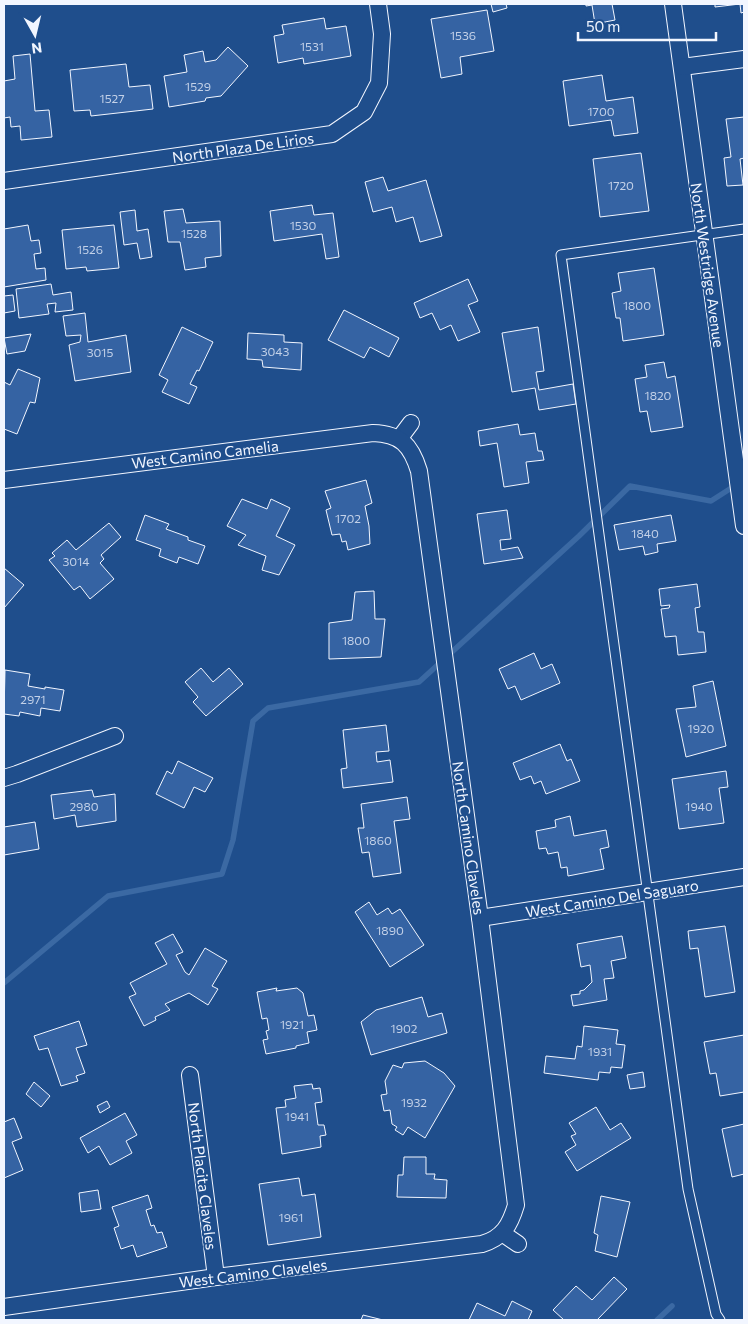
<svg xmlns="http://www.w3.org/2000/svg" width="748" height="1324" font-family="Commissioner,sans-serif">
  <style>
    .lines { fill: none; stroke-linecap: round; stroke-linejoin: round }
    .stream { stroke: #3b69a3; stroke-width: 5.5 }
    .building { fill: #3563a3; stroke: #f2f6ff }
    .lane-casing { stroke: #f2f6ff; stroke-width: 11 }
    .street-casing { stroke: #f2f6ff; stroke-width: 18 }
    .lane { stroke: #1f4e8c; stroke-width: 9 }
    .street { stroke: #1f4e8c; stroke-width: 16 }
    .labels { text-anchor: middle; dominant-baseline: central; stroke-width: 4; stroke-linejoin: round; paint-order: stroke }
    .number-label { font-size: 12px; fill: #c3d1e8 }
    .street-label { font-size: 15px; fill: #f2f6ff; stroke: #1f4e8c }
  </style>
  <rect width="100%" height="100%" fill="#1f4e8c"/>
  <g class="lines">
    <g class="stream">
      <path d="M4,983L108,896L222,874L233,840L253,721L268,708L419,682L579,536L630,486L711,501L736,485"/>
      <path d="M657,1320L672,1306"/>
    </g>
  </g>
  <g class="building">
    <path d="M491,4H506L507,8L493,12Z"/>
    <path d="M586,4H612L615,20L595,24L592,5L586,6Z"/>
    <path d="M715,4H744V12L741,13L740,4L715,7Z"/>
    <path d="M487,10L494,51L460,57L462,74L441,78L431,19Z"/>
    <path d="M324,18L326,29L346,26L351,56L304,64L303,58L278,63L274,36L284,34L282,25Z"/>
    <path d="M228,47L248,66L221,96L206,98L205,101L169,107L164,76L187,72L184,55L203,51L205,62L216,60Z"/>
    <path d="M30,54L35,111L49,110L52,137L21,140L20,126L11,127L10,117L4,118V81L15,79L13,56Z"/>
    <path d="M126,64L129,87L150,85L153,109L91,116L90,110L74,111L70,70Z"/>
    <path d="M602,75L606,101L633,97L638,133L614,136L611,120L569,126L563,81Z"/>
    <path d="M744,117V158L740,159L743,185L727,186L724,158L731,157L726,119Z"/>
    <path d="M641,153L649,211L600,217L593,159Z"/>
    <path d="M383,177L388,191L426,180L442,236L420,242L413,217L396,222L392,207L373,212L365,182Z"/>
    <path d="M312,205L314,215L333,213L339,257L326,259L322,234L274,241L270,211Z"/>
    <path d="M183,209L186,223L220,221L221,256L205,258L206,267L185,270L180,242H168L164,211Z"/>
    <path d="M135,210L137,231L148,229L152,257L140,259L137,243L124,245L120,212Z"/>
    <path d="M28,225L31,241L39,240L41,253L34,254L36,269L45,268L46,280L4,287V229Z"/>
    <path d="M114,225L119,268L87,271L86,267L66,269L62,230Z"/>
    <path d="M654,268L664,335L623,341L620,318H616L612,293L621,291L618,273Z"/>
    <path d="M468,279L478,301L468,305L480,332L458,341L451,325L440,330L432,313L420,318L414,303Z"/>
    <path d="M51,284L53,295L71,292L73,310L55,312L56,303L47,304L49,314L19,318L16,289Z"/>
    <path d="M13,295L15,311L4,313V296Z"/>
    <path d="M344,310L399,338L389,357L370,347L364,358L328,340Z"/>
    <path d="M85,313L88,342L126,335L131,372L75,381L69,345L80,342L81,335L66,336L63,316Z"/>
    <path d="M182,327L213,342L199,371L197,370L190,384L197,387L189,404L162,392L168,380L159,375Z"/>
    <path d="M538,327L544,371L536,372L539,390L573,384L576,404L539,410L535,388L512,392L502,333Z"/>
    <path d="M248,333L284,335V342L302,343L301,370L263,367L262,360L247,359Z"/>
    <path d="M31,334L25,351L7,354L4,338Z"/>
    <path d="M664,362L667,378L675,376L683,427L651,432L647,411L640,412L635,379L647,377L645,365Z"/>
    <path d="M18,369L40,378L35,403L30,402L17,434L4,429V382L10,385Z"/>
    <path d="M518,424L520,435L535,433L538,451H542L544,460L526,462L529,483L504,487L497,443L480,446L478,431Z"/>
    <path d="M366,480L372,503L365,506L369,526L370,544L348,550L346,541L342,542L340,534L332,535L326,510L331,508L325,491Z"/>
    <path d="M242,499L267,509L271,499L290,508L276,536L295,545L279,575L262,570L266,556L238,545L246,535L227,526Z"/>
    <path d="M507,510L511,539L500,540L501,550L518,547L523,558L484,564L477,514Z"/>
    <path d="M145,515L169,524L166,529L188,537V540L205,546L198,564L179,557L177,563L159,556L161,549L136,540Z"/>
    <path d="M671,515L676,541L657,544L658,552L645,555L643,546L619,550L614,525Z"/>
    <path d="M109,523L121,537L101,555L104,559L100,563L114,579L90,599L80,586L74,590L49,560L55,556L52,553L67,540L76,550Z"/>
    <path d="M4,568L24,585L4,608Z"/>
    <path d="M697,584L700,607L695,608L698,632H704L706,652L678,655L676,636L665,637L661,609L669,608L670,605L661,606L659,589Z"/>
    <path d="M374,591L375,619H385L381,657L329,659V623L352,620L355,592Z"/>
    <path d="M534,653L541,669L552,664L560,683L521,700L515,686L508,689L499,669Z"/>
    <path d="M201,668L213,682L229,668L243,684L206,716L193,702L198,697L185,682Z"/>
    <path d="M5,670L30,674L28,686L45,689V687L64,690L60,711L41,708L40,716L20,712L19,716L4,714Z"/>
    <path d="M713,681L726,746L686,757L676,709L696,707L693,686Z"/>
    <path d="M386,725L389,751L376,752L377,762L390,760L393,782L343,788L341,769L347,768L343,730Z"/>
    <path d="M560,744L567,761L571,759L580,781L546,794L541,781L534,784L531,776L520,780L513,763Z"/>
    <path d="M178,761L213,778L205,792L194,787L184,808L156,794L167,771L172,774Z"/>
    <path d="M726,771L728,787L719,788L724,823L679,829L672,779Z"/>
    <path d="M92,790L94,797L115,794L116,821L77,827L75,815L54,819L51,795Z"/>
    <path d="M407,797L410,819L394,821L401,873L373,877L369,852L362,853L358,828H364L361,804Z"/>
    <path d="M570,816L574,836L606,830L609,847L600,849L604,869L568,876L567,867L561,868L558,852L548,854L546,848L539,849L536,831L556,827L555,820Z"/>
    <path d="M35,822L39,849L4,855V827Z"/>
    <path d="M369,902L377,915L388,908L392,914L400,909L424,945L390,967L355,912Z"/>
    <path d="M725,926L735,992L705,997L698,948L690,949L688,931Z"/>
    <path d="M173,934L183,952L176,955L185,972L189,975L205,948L227,961L212,986L218,989L208,1005L189,993L165,1004L170,1010L155,1017L156,1020L144,1026L129,997L136,994L130,983L167,964L155,943Z"/>
    <path d="M622,936L626,958L611,961L614,978L604,979L607,1000L573,1006L571,995L580,994V991L584,990L592,982L590,965L581,967L577,944Z"/>
    <path d="M277,988L276,991L297,988L303,993L308,1016L314,1015L317,1030L307,1032L309,1043L296,1046V1048L266,1054L263,1040L268,1039L266,1031L269,1030L267,1018L262,1019L257,992Z"/>
    <path d="M422,997L428,1017L442,1013L447,1033L371,1055L361,1022L376,1010Z"/>
    <path d="M79,1021L87,1045L76,1048L85,1073L76,1076L78,1081L61,1086L48,1048L39,1050L34,1036Z"/>
    <path d="M584,1026L618,1030L616,1044L625,1045L622,1068L611,1067L610,1073L599,1072L598,1080L544,1073L546,1056L575,1059L577,1046L582,1047Z"/>
    <path d="M744,1035V1092L720,1096L716,1073L710,1074L704,1042Z"/>
    <path d="M425,1061L444,1073L455,1086L425,1138L408,1127L403,1135L395,1130L397,1127L392,1124L390,1110L384,1111L381,1095L387,1094L385,1081L393,1065L402,1068L404,1063Z"/>
    <path d="M643,1072L645,1087L630,1089L627,1075Z"/>
    <path d="M34,1082L50,1096L41,1107L26,1094Z"/>
    <path d="M312,1084L313,1089L320,1088L322,1102L315,1103L318,1125H324L326,1135L320,1136L321,1147L282,1154L276,1108L286,1107L285,1100L296,1098L294,1086Z"/>
    <path d="M107,1101L110,1107L100,1113L97,1106Z"/>
    <path d="M596,1107L610,1130L621,1123L631,1138L577,1171L565,1152L576,1145L571,1136L576,1134L569,1123Z"/>
    <path d="M125,1113L137,1135L126,1141L132,1153L110,1165L99,1146L88,1153L80,1138Z"/>
    <path d="M14,1118L22,1138L12,1142L23,1170L4,1178V1122Z"/>
    <path d="M744,1124V1174L732,1177L722,1129Z"/>
    <path d="M404,1157H426V1174H435L434,1179L447,1180L446,1198L397,1197L398,1175H403Z"/>
    <path d="M299,1178L302,1196L315,1194L321,1237L268,1245L259,1184Z"/>
    <path d="M98,1190L101,1209L81,1212L79,1193Z"/>
    <path d="M148,1195L152,1208L146,1210L151,1226L154,1225L157,1233L162,1232L167,1247L137,1257L133,1245L121,1249L114,1228L119,1226L112,1207Z"/>
    <path d="M601,1196L630,1202L617,1257L595,1251L598,1235L594,1233Z"/>
    <path d="M614,1277L627,1289L597,1320H564L553,1310L576,1286L592,1300Z"/>
    <path d="M512,1301L532,1311L528,1320H469L477,1303L505,1316Z"/>
    <path d="M363,1315L383,1320H361Z"/>
  </g>
  <g class="lines">
    <g class="lane-casing">
      <path id="lane" d="M720,1320L716,1314L688,1189L561,255L744,229"/>
    </g>
    <g class="street-casing">
      <g id="street">
        <path d="M673,4L744,526"/>
        <path d="M682,67L744,59"/>
        <path d="M4,181L332,134L364,112L379,83L382,34L378,4"/>
        <path d="M399,439L411,423"/>
        <path d="M4,480L373,433C401,434 411,445 419,471L480,918L516,1205C510,1225 503,1238 482,1244L216,1277L4,1307"/>
        <path d="M4,778L17,774L115,736"/>
        <path d="M480,918L744,877"/>
        <path d="M190,1075L216,1277"/>
        <path d="M502,1233L518,1244"/>
      </g>
    </g>
    <use href="#lane" class="lane"/>
    <use href="#street" class="street"/>
  </g>
  <g class="labels">
    <g class="number-label">
      <text x="463" y="35">1536</text>
      <text x="312" y="46">1531</text>
      <text x="198" y="86">1529</text>
      <text x="112" y="98">1527</text>
      <text x="601" y="111">1700</text>
      <text x="621" y="185">1720</text>
      <text x="303" y="225">1530</text>
      <text x="194" y="233">1528</text>
      <text x="90" y="249">1526</text>
      <text x="637" y="305">1800</text>
      <text x="275" y="351">3043</text>
      <text x="100" y="352">3015</text>
      <text x="658" y="395">1820</text>
      <text x="348" y="518">1702</text>
      <text x="645" y="533">1840</text>
      <text x="76" y="561">3014</text>
      <text x="356" y="640">1800</text>
      <text x="33" y="699">2971</text>
      <text x="701" y="728">1920</text>
      <text x="84" y="806">2980</text>
      <text x="699" y="806">1940</text>
      <text x="378" y="840">1860</text>
      <text x="390" y="930">1890</text>
      <text x="292" y="1024">1921</text>
      <text x="404" y="1028">1902</text>
      <text x="600" y="1051">1931</text>
      <text x="414" y="1102">1932</text>
      <text x="297" y="1116">1941</text>
      <text x="291" y="1217">1961</text>
    </g>
    <g class="street-label">
      <text transform="translate(243 147) rotate(-8)">North Plaza De Lirios</text>
      <text transform="translate(708 265) rotate(82)">North Westridge Avenue</text>
      <text transform="translate(205 454) rotate(-7)">West Camino Camelia</text>
      <text transform="translate(469 838) rotate(82)">North Camino Claveles</text>
      <text transform="translate(612 898) rotate(-9)">West Camino Del Saguaro</text>
      <text transform="translate(203 1176) rotate(83)">North Placita Claveles</text>
      <text transform="translate(253 1273) rotate(-7)">West Camino Claveles</text>
    </g>
  </g>
  <rect width="748" height="1324" fill="none" stroke="#f2f6ff" stroke-width="10"/>
  <g transform="translate(35 35) rotate(172)" stroke="#1f4e8c" stroke-width="4" paint-order="stroke">
  <path d="M0-4L9 19L0 12L-9 19Z" fill="#f2f6ff"/>
  <text y="-8" font-size="14" font-weight="bold" text-anchor="middle" fill="#f2f6ff">N</text>
  </g>
  <path d="M578 32v8h138v-8" fill="none" stroke="#f2f6ff" stroke-width="2.5"/>
  <text x="586" y="32" font-size="15" fill="#f2f6ff" stroke="#1f4e8c" stroke-width="4" paint-order="stroke">50 m</text>
</svg>
